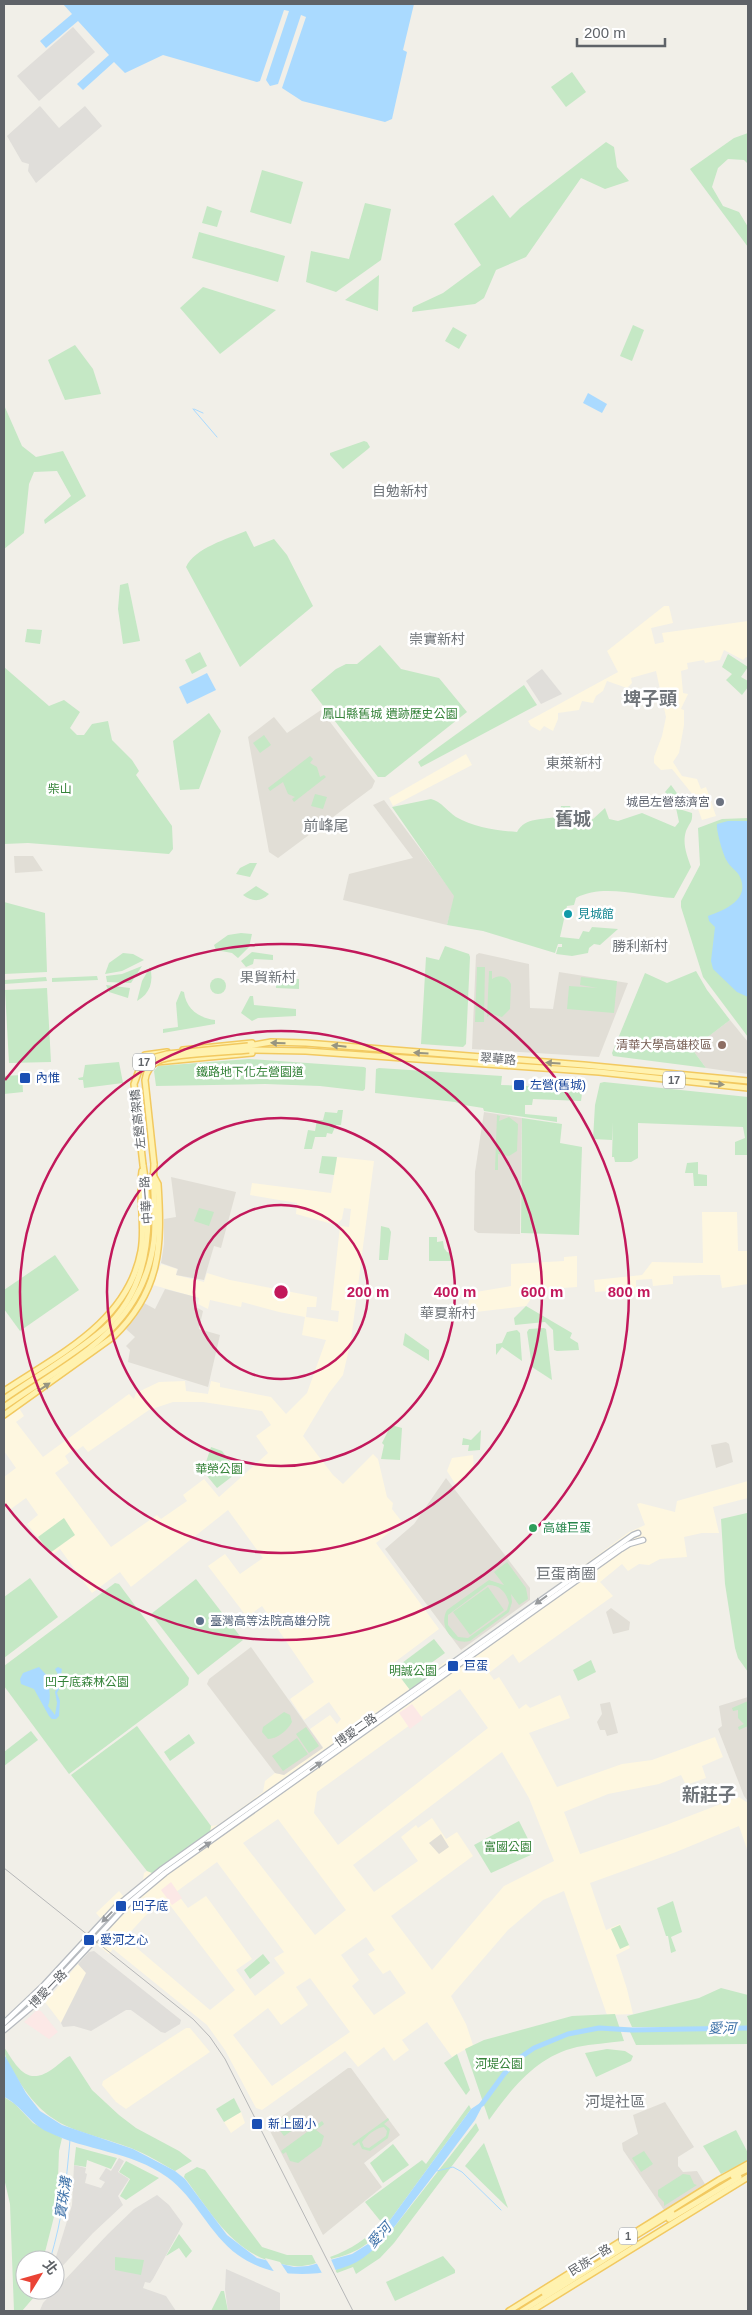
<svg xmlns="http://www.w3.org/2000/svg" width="752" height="2315" font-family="Helvetica,'Noto Sans TC',sans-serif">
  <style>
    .commercial { fill: #fef7e0; fill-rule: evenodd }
    .industrial { fill: #e0deda }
    .education { fill: #e1ded6 }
    .medical { fill: #fce8e6 }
    .green { fill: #c5e8c5; fill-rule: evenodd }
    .water { fill: #aadaff }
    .pier { fill: #f1efe8 }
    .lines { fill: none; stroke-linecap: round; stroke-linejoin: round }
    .stream { stroke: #aadaff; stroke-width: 1 }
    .river { stroke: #aadaff; stroke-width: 5 }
    .secondary-casing { stroke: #b6babf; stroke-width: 7 }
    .primary-casing { stroke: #f2c960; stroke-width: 8 }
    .secondary { stroke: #fff; stroke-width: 4.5 }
    .primary { stroke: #fff2af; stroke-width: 5 }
    .tram { stroke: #b6b7b8; stroke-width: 1 }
    .primary-bridge-casing { stroke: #f2c960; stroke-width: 8; stroke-linecap: butt }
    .primary-bridge { stroke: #fff2af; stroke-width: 5 }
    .oneway { fill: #979581 }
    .oneway2 { fill: #979a9d }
    .ring { fill: none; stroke: #c2185b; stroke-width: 2.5 }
    .worship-dot { fill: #6b7280; stroke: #fff; stroke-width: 2 }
    .culture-dot { fill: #0f9aa8; stroke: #fff; stroke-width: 2 }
    .education-dot { fill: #8d6e63; stroke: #fff; stroke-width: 2 }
    .transit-dot { fill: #1a4fb4; stroke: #fff; stroke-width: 2 }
    .leisure-dot { fill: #2e9e5b; stroke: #fff; stroke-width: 2 }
    .service-dot { fill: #5c6f8a; stroke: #fff; stroke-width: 2 }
    .labels { text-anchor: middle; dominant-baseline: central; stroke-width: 5; stroke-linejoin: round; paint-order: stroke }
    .shield { fill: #fff; stroke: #8f9295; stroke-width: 1 }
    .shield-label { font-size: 11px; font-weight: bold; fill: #5f6368 }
    .park-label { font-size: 12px; fill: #348238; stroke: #fff }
    .worship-label { font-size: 12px; fill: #5b616d; stroke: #fff; text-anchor: end }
    .culture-label { font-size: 12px; fill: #0d838f; stroke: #fff; text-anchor: start }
    .education-label { font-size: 12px; fill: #785e54; stroke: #fff; text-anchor: end }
    .street-label { font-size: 12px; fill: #5f6368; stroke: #fff }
    .transit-label { font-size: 12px; fill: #164399; stroke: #fff; text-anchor: start }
    .leisure-label { font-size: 12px; fill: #27864d; stroke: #fff; text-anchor: start }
    .service-label { font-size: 12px; fill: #4e5e75; stroke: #fff; text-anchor: start }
    .neighbourhood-label { font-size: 14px; fill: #70757a; stroke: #fff }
    .water-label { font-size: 14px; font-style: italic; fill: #4174aa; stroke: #fff }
    .quarter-label { font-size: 15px; fill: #70757a; stroke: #fff }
    .district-label { font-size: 18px; font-weight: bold; fill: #70757a; stroke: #fff }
    .centre { fill: #c2185b; stroke: #fff; stroke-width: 2.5 }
    .ring-label { font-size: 15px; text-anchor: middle; font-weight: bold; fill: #c2185b; stroke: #fff; stroke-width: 5; stroke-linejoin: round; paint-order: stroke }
  </style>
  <rect width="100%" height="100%" fill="#f1efe8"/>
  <g class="commercial">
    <path d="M664,606H669L673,623L651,628L655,644L664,642L662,633L748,621V658L746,657L743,660L724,650L720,660L705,663L704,660L687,663L688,669L681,671L683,693L688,694L681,709L684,710V725L679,753L673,762L682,776L697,779L701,789L706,787L716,816L702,820L693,795L672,769L661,770L654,763V757L662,736L666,717L656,671L631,678L632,683L627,688L607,681L603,691L596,696L593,703L582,701L579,710L558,713V719L553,731L544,726L540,731L531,726L528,721L618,672L607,651Z"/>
    <path d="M466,754L472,765L393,806L389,798Z"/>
    <path d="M337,1157L374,1161L351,1340L343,1375L329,1393L303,1436L333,1475L343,1484L373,1454L378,1459L387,1497L393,1503L392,1509L402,1522L376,1543L439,1629L391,1665L410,1690L450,1658L452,1660L474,1643L475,1645L629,1532L645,1525L637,1504L640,1503L675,1512L677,1501L748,1481V1498L713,1507L719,1533H702L684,1537L687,1557L660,1559L649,1565L639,1564L628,1571L622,1564L600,1582L613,1596L519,1663L513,1654L489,1673L494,1680L499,1677L519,1709L526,1704L530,1708L560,1695L570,1718L529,1733L557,1787L622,1764L652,1760L715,1737L723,1757L702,1766L706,1778L686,1785L681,1775L659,1784L608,1794L564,1812L580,1854L666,1825L739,1797L748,1803V1852L739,1826L676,1852L590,1883L606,1930L620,1924L630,1948L616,1955L627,1989L633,2014L607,2015L564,1891L543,1900L508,1930L451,1996L466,2024L473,2045L452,2057L427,2022L402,2040L409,2050L394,2061L384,2047L358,2067L345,2051L262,2110L256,2108L225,2050L207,2025L113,1949L109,1954L84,1935L102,1920L96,1913L119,1891L124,1897L143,1880L144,1873L147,1871L152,1872L209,1832L211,1826L218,1825L263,1792L265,1781L275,1773L284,1775L323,1747L310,1729L330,1715L337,1724L341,1719L329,1702L304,1720L290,1699L314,1682L262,1606L247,1617L208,1566L225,1554L240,1574L263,1558L228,1510L131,1587L120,1572L92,1593L60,1549L52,1555L27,1524L38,1515L26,1498L8,1511L4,1505V1477L16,1468L4,1451V1418L19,1408L24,1416L16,1422L43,1457L129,1394L134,1399L136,1393L159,1382L185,1381L186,1391L208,1394L211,1381L220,1383V1387L271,1397L286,1414L307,1393L326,1340L302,1335L305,1317L279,1312L242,1302L241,1307L210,1300L208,1309L198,1304L199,1298L153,1285L161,1264L177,1269L176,1275L204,1282L207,1273L230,1280L317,1297L316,1307H307L306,1317L338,1322L339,1311L331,1310L340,1226L349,1227L351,1209L344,1208L342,1219L336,1225L296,1214L297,1203L250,1195L252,1183L331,1193ZM173,1402H203L262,1411L271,1425L256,1436L268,1453L219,1497L204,1479L183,1495L187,1501L161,1519L157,1515L111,1547L55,1473L69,1463L65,1456L75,1448L77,1450L83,1446L88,1452L149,1410ZM460,1689L488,1728L338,1845L314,1813L317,1792ZM502,1752L529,1798L554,1861L504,1886L432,1970L391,1916L473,1856L457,1832L446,1839L432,1818L418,1828L416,1825L401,1837L418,1861L374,1892L353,1865ZM278,1819L346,1910L315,1935L243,1843ZM217,1862L284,1952L274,1958L285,1973L255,1996L236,1970L252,1959L206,1896L188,1908L176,1892ZM166,1900L235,1990L210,2010L125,1938L146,1915ZM366,1937L375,1950L368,1954L383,1974L390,1970L406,1993L374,2015L352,1986L359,1980L341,1955ZM310,1978L350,2032L272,2086L233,2035L268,2008L281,2025L308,2005L296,1987Z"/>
    <path d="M702,1212H737L738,1251H748V1284L722,1288L720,1275H700L673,1276V1284L653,1286L652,1279L636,1280V1289L595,1292L594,1280L642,1275L652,1262L703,1263Z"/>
    <path d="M577,1256V1287L537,1290L526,1306L467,1313L470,1293L511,1286V1264L564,1261V1257Z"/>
    <path d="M473,1455L474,1470H470V1475L456,1485L447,1471L452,1458Z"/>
    <path d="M78,1964L87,1973L61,2023L45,2002Z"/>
    <path d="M186,2028H190L210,2052L126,2109L116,2102L102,2085L103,2081Z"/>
    <path d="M241,2112L245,2123L231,2133L224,2122Z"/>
  </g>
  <g class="industrial">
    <path d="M73,27L95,52L39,101L17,76Z"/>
    <path d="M40,106L59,128L85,106L102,126L36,183L28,171L29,164L22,162L7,136Z"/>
    <path d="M542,669L562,694L541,704L526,681Z"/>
    <path d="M94,1951L181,2020L180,2024L165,2033L161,2032L131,2010H126L91,2031L74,2026L63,2027L61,2023L86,1973L78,1964L89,1952Z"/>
    <path d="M119,2158L124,2161L118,2172L129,2179L118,2196L123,2205L93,2233L55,2274V2260L72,2205L74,2165L86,2168L85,2173L87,2174L85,2183L101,2188L105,2182L99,2179L106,2168L111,2171Z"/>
    <path d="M157,2195L169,2205L183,2224L153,2279L150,2283L145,2282L143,2288L166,2296L176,2311L40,2310L43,2303L108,2234L134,2209Z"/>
    <path d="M226,2269L280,2293V2311H228L225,2289Z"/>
  </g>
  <g class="education">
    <path d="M321,710L375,781L372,788L278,858L269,852L248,737L274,717L287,733Z"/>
    <path d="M384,800L455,896L447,925L343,900L349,874L413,858L373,805Z"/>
    <path d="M14,856H33L43,871L15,873Z"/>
    <path d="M479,953L529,964L530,1008L553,1009L559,972L628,983L599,1057L472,1049L476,955Z"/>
    <path d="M730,1020L748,1042V1074L706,1068L692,1049Z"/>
    <path d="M484,1112L522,1118L520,1234L478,1233L474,1230L475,1172Z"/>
    <path d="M171,1177L236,1192L221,1248L214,1246L204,1280L176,1275L178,1269L161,1263L164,1244V1219L176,1217Z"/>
    <path d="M165,1289L196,1297L194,1306L203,1311L199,1329L220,1335L208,1387L128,1362L130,1350L126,1346L135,1337L126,1329L144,1303L155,1309Z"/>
    <path d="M726,1442L729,1444L733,1462L716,1468L711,1445Z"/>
    <path d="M446,1478L530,1588V1600L461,1650L385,1549L414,1524Z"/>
    <path d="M611,1608L630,1622L629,1630L613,1634L606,1612Z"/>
    <path d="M251,1647L323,1748L284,1775L275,1773L207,1684L209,1679Z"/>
    <path d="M748,1697V1801L744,1796L718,1729L722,1726L719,1706Z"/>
    <path d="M610,1702L618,1733L607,1736L605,1730H600L597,1722L602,1714L600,1704Z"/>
    <path d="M441,1834L449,1847L439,1854L429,1843Z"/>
    <path d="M348,2068H351L400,2135L364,2163L382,2187L323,2235L269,2129L270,2125Z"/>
    <path d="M665,2102L694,2147L678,2157V2166L683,2172L697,2171L705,2184L664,2210L623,2150L622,2143L638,2134L633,2115Z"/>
  </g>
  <g class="medical">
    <path d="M412,1704L423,1719L410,1729L399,1713Z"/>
    <path d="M171,1882L182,1898L172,1905L161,1890Z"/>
    <path d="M37,2010L41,2011L58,2032L49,2039L24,2022Z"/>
  </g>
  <g class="green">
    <path d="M572,72L586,92L566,107L551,87Z"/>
    <path d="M748,133V164L744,160L728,159L718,168L712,187L723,206L739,212L748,227V247L690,169L734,138Z"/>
    <path d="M606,142L614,147L617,167L629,181L605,189L581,178L526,257L496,270L484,298L475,304L412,312L413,307L443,293L481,265L454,224L493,195L510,218L520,208Z"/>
    <path d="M262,170L303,182L291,224L250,212Z"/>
    <path d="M365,203L391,209L381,260L336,292L306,282L311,251L349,259Z"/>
    <path d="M207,206L222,211L217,227L202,223Z"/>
    <path d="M199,232L285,256L278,282L192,258Z"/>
    <path d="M379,275L378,311L345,300Z"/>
    <path d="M203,287L276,310L220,354L180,308Z"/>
    <path d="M633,325L644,330L632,361L620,356Z"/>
    <path d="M453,327L467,335L459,349L445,341Z"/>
    <path d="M75,345L93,369L101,394L65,400L48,360Z"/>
    <path d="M4,405L22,446L36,457L63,451L86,496L45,524L44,520L71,496L57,471L34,472L29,484L24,533L4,549Z"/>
    <path d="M364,441L367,442L370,447L368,449L343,469L330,455V453Z"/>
    <path d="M246,531L254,547L274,539L287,555L313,606L240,667L186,567C195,548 227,539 246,531Z"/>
    <path d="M128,583L140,641L123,644L118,609L120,585Z"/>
    <path d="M27,629L42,630L40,644L25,642Z"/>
    <path d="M380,645L401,669L439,678L467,712L385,777H378L311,690L336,669L346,664H357Z"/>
    <path d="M200,652L207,666L192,674L185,660Z"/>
    <path d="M728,654L748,667L741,677L748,681V687L742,695L726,680L732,674L722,667Z"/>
    <path d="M4,667L49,706L64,700L80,712L70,728L77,735H84L92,724L108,721L112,740L132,760L139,771L136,775L172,826L173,849L169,854L28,843L4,844Z"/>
    <path d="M524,685L537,705L421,767L418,762Z"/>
    <path d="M209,713L221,731L199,789L180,790L173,741Z"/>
    <path d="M264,735L271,745L260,753L253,743Z"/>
    <path d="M310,756L313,759L310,763L317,767L320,777L324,775L326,777L294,802L292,799L295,797L288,794L283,782L270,791L268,788Z"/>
    <path d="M671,785L689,810L677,806L665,792Z"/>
    <path d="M315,794L327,797L323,809L311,806Z"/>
    <path d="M431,799C441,801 448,812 456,817C473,827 497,831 517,832C526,816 542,821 559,816L561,806H570L577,821L593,819L605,808L609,819L618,821L642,813L675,827L679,822L676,808L692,813C693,822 689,823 686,831C682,844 687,855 691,867L674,898C643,897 604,883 576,898L574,905L567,906L560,937L579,939L583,931L589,932L592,927L618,929L600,945L594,944L589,948L588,953L572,956L556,954L558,947H562V944H558L555,953L483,931L447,925L454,896L392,807Z"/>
    <path d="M748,818V1037L703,977L681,907V901L700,865L698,828L722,819Z"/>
    <path d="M250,863H257L250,877L236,874L240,868Z"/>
    <path d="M256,886L269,894C261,902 252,902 243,895Z"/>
    <path d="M4,902L45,913L47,972L4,974Z"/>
    <path d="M241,933L252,934L249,947L238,958L232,953L216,950L214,945L228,935Z"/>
    <path d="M445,946L469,954L470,957L466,1044L463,1047L421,1044L426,957L439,960Z"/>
    <path d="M252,952L273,955V960L254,959L253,964L246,967L241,961Z"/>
    <path d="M123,953L133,954L144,960L122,971L105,974L109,963Z"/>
    <path d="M142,966L131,983L107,982L106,976L122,974Z"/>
    <path d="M150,967C154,981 150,994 137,1001L142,981Z"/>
    <path d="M477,967H485L484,1022H475Z"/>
    <path d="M489,971H492V979C500,974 507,976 511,984L510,1009L502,1017L492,1014L487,1017Z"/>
    <path d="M696,971L707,990L730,1020L692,1049L706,1068L613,1056L612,1053L645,973L667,983Z"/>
    <path d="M97,976L98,980L52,982V978Z"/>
    <path d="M46,977L47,981L5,984V980Z"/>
    <path d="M581,977L617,981L614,1013L567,1009L569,986L598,988L580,985Z"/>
    <path d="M276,978L299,979V989L276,988Z"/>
    <circle cx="218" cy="986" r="8"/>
    <path d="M106,985L130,988L128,998L109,992Z"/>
    <path d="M47,988L51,1062L9,1063L5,990Z"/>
    <path d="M181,991L184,992C186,1009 199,1018 215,1020V1024L163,1033V1029L178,1027L176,1003Z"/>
    <path d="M250,996H253L254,1005L296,1009V1016L258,1018L252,1021L241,1013Z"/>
    <path d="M249,1059L364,1067L366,1068L365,1089L363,1091L320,1086L265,1084L156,1086L154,1071L158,1066Z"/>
    <path d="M119,1062L123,1083L84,1088L83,1080H79L78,1078L83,1077L85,1065Z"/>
    <path d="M379,1068L502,1076L501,1085L530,1086V1082L533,1085L548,1087L554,1090H559L560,1079L582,1080L583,1086L581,1101L533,1099L532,1105H525V1114L557,1117V1122L484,1111L483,1108L464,1105L455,1102L375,1093L376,1069Z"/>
    <path d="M22,1075L23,1092L4,1094V1076Z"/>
    <path d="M604,1082L748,1097V1155H735V1142L745,1138L743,1127L638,1123V1158L631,1162H615L614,1157H612L613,1122L612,1140L593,1139L595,1105L600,1083Z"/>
    <path d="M338,1110H343L341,1125H336L332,1134L327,1133L326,1137H315L312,1149H304L308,1130L315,1131L317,1120H323L325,1112L337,1113Z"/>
    <path d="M497,1115L500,1116L499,1121L509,1117L518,1124L517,1151L509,1156L498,1154V1170H495Z"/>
    <path d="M522,1118L562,1124L560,1143L582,1147L579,1235L521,1233Z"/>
    <path d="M322,1156L337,1157L334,1175L319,1173Z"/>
    <path d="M698,1162V1174L707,1175V1186H694L693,1173H685L687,1163Z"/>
    <path d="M199,1208L214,1212L209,1226L194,1221Z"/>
    <path d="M381,1226L389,1228L391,1232L388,1260H379Z"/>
    <path d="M429,1237H437V1242L443,1241L444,1248L447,1252L452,1253V1261H429Z"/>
    <path d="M55,1255L79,1290L20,1331L4,1309V1290Z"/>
    <path d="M526,1306L572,1333L570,1338L578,1343L579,1350L557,1351L554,1350L553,1330L545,1322L515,1325L514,1318Z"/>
    <path d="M544,1328L546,1329L552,1380L532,1367L527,1332L529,1329Z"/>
    <path d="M517,1330L520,1333L522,1361L502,1347L496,1355V1344L502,1343L507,1332Z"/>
    <path d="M405,1333L429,1350V1361L403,1345Z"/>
    <path d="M391,1425L402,1428L400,1460L381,1459L384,1445L382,1443Z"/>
    <path d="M481,1430L480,1450L468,1451L469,1445H462L463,1438L471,1440Z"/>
    <path d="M211,1447L222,1451L238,1472L217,1488L203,1471Z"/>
    <path d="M747,1513L748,1521V1672L738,1658L735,1648L725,1584L721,1519Z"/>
    <path d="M64,1518L75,1535L50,1553L38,1537Z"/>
    <path d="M507,1562L526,1588L528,1599L519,1605L511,1594L512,1602L509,1612L470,1641C452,1646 438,1626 447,1610L489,1580L504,1585L494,1572ZM488,1585C500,1585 506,1592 509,1603L507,1610L468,1638L458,1637L448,1625V1615Z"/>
    <path d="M30,1578L58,1617L4,1658V1597Z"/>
    <path d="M196,1579L243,1640L198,1675L151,1614Z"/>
    <path d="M115,1583L119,1584L189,1678L188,1685L69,1774L4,1686V1666Z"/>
    <path d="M488,1587L504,1610L470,1635L453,1612Z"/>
    <path d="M434,1639L445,1653L427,1666L432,1673L410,1690L394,1669Z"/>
    <path d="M591,1660L596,1672L578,1681L573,1670Z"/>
    <path d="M748,1701V1726L739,1730L738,1727L744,1724L738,1718V1710L733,1711L732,1708Z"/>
    <path d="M284,1712L290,1715L292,1722C288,1730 277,1739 268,1739L262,1732L263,1727Z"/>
    <path d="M137,1726L211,1826L210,1832L152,1873L147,1871L71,1775Z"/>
    <path d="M306,1727L319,1746L309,1753L296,1734Z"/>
    <path d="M31,1731L38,1740L4,1766V1752Z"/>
    <path d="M189,1734L195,1743L170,1761L164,1752Z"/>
    <path d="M297,1738L308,1754L283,1771L272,1756Z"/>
    <path d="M519,1821L534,1851L533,1854L491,1873L474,1845Z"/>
    <path d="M673,1901L682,1932L671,1937L676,1951L671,1953L668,1936H666L657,1908Z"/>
    <path d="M620,1925L629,1945L620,1949L611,1929Z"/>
    <path d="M263,1954L270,1963L250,1979L244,1970Z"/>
    <path d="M721,1988L748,1995V2027H632L627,2016L699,1998Z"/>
    <path d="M615,2014L624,2041C608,2043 592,2044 577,2047C537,2056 512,2088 489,2120L465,2049L484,2040L572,2016Z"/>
    <path d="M748,2029V2044L636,2045L630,2032Z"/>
    <path d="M4,2047C16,2065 26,2087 51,2070C58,2066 63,2059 70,2056L92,2090L119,2115L136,2128L179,2151L192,2161L175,2171C161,2163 146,2154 131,2148C77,2128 50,2132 17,2078C11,2068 4,2058 4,2047Z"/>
    <path d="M607,2049L625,2051L633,2056L631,2061L596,2077L585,2053Z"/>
    <path d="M457,2054L470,2090L466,2095L444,2063Z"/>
    <path d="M4,2097L15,2104L33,2123L62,2138L59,2151L57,2205L43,2260H25V2290H40L22,2311H14L10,2204L4,2178Z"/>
    <path d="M234,2098L241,2112L224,2122L216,2109Z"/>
    <path d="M469,2105L471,2109L385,2227C366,2246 357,2253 331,2259L330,2257C352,2249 366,2239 382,2223L365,2202L422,2160L426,2164Z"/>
    <path d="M287,2115L296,2128L284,2136L275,2124Z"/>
    <path d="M388,2118L389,2120L384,2124L390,2129L388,2138L370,2151L362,2149L359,2142L354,2146L352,2144ZM384,2127L387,2131L386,2136L369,2148L364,2147L362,2142C366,2136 377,2127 384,2127Z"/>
    <path d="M322,2121L324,2124L316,2130L324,2136L321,2146L298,2163L290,2161L286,2152L283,2154L281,2151Z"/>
    <path d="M476,2123L479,2130L394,2243L380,2258L356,2274L353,2267L337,2273L335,2270L362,2258L384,2240Z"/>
    <path d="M736,2130L748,2153V2161L721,2174L703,2146Z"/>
    <path d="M484,2143L508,2208L465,2166Z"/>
    <path d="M393,2144L409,2165L383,2183L370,2163Z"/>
    <path d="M76,2147L117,2158L111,2169L87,2160L86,2167L74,2165Z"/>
    <path d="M644,2151L653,2164L641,2172L632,2158Z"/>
    <path d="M126,2161L159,2178L126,2200L120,2196L130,2179L119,2172Z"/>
    <path d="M197,2167L205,2170L262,2247L287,2255H312L316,2263C304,2267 294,2267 282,2264C234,2256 211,2212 184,2177L185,2174Z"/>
    <path d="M683,2174L690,2175L694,2184L697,2185L664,2206V2202L658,2196V2190Z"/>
    <path d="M179,2234L192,2251L186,2258L179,2248L166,2256Z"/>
    <path d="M443,2256L455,2270V2273L395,2301L386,2282Z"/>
    <path d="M115,2257L144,2260L141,2275L115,2270Z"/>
    <path d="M221,2291H224L228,2311H211Z"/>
  </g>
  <g class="water">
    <path d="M63,4H414L403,50L407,52L392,119L385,122L302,101L282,88L306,17L301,15L278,84L270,86L266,80L289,11L284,10L260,81L257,82L163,55L125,73L114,62L83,90L77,84L109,55L78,21L46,48L40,41L72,14Z"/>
    <path d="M588,393L607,404L602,413L583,403Z"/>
    <path d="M207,673L216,690L187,704L179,687Z"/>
    <path d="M728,821H748V997L737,992L713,969L711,961L715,927L709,921L708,916C725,910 752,899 739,875C736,870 729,866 727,861C723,855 716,830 717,824Z"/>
    <path d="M39,1667L49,1678C48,1689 52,1696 48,1706L55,1715L57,1703L55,1692L61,1680L55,1669L58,1667L62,1669L61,1675L64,1680L57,1693L60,1701L59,1716L56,1719H52L49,1716L34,1689L21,1684L20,1679L23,1673Z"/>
    <path d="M4,2054L26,2093L40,2111L62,2125L133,2149L175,2171L185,2179L227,2235L257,2258L294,2267L308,2266L352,2254L368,2244L385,2227L471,2109L486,2099L475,2120C454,2148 434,2175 413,2202C398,2222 384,2243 363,2258C346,2270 322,2274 302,2274C278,2274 258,2269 238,2255C209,2234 196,2198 167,2177C131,2151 86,2151 48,2132C30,2124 21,2105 4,2097Z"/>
  </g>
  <g class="pier">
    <path d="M330,2257L336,2271L323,2275L316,2262Z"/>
    <path d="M265,2258L280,2262L290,2277L277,2276Z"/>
  </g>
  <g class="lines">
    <g class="stream">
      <path d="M193,409L217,437"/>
      <path d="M194,409L203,413"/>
      <path d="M437,2171L453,2167L462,2172L501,2210"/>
      <path d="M50,2260C63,2216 66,2185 70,2140"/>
    </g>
    <path class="river" d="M482,2104L504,2074L518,2059L534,2048L568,2034L599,2028L632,2030L748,2028"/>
    <g class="secondary-casing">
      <g id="secondary">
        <path d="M4,2023L44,1985L117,1906L162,1869L633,1535L638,1533"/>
        <path d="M4,2030L36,2003L129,1903L165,1873L621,1549L629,1544L643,1540"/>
      </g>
    </g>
    <g class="primary-casing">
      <g id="primary">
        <path d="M248,1046L271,1042L306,1043L584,1065L748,1081"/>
        <path d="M183,1050L252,1043"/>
        <path d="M249,1050L306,1051L599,1072L748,1088"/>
        <path d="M145,1055L167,1052"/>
        <path d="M146,1063L252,1053"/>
        <path d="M4,1391C58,1355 128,1322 141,1251C146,1224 138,1197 142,1171"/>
        <path d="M4,1399C37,1376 74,1355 104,1329C151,1287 153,1222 143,1165"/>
        <path d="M4,1407C70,1360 143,1331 154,1240C157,1215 152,1189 154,1164"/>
        <path d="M4,1415L113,1337C161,1291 162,1246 158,1184L153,1175"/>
        <path d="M733,2176L748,2169"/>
        <path d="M669,2219L739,2177"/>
        <path d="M607,2253L672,2213"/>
        <path d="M544,2293L570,2276"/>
        <path d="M509,2311L719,2180L748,2164"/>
        <path d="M522,2311L634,2241"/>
        <path d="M531,2311L748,2177"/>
      </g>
    </g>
    <use href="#secondary" class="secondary"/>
    <use href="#primary" class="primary"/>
    <path class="tram" d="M4,1868L193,2019L210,2037L225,2059L353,2311"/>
    <g class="primary-bridge-casing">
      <g id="primary-bridge">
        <path d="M154,1164L145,1080C146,1072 151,1065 158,1061C172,1053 230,1052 249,1050"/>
        <path d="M143,1165L134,1084L141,1065L152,1058L167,1054L248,1046"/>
      </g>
    </g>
    <use href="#primary-bridge" class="primary-bridge"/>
  </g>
  <defs><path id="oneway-solid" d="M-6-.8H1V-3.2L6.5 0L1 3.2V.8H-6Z" transform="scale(1.25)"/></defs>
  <g class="oneway">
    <use href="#oneway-solid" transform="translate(278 1043) rotate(-178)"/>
    <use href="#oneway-solid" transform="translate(339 1046) rotate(-174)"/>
    <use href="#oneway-solid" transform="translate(421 1053) rotate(-176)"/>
    <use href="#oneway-solid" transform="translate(553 1063) rotate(-176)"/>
    <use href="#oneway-solid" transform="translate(717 1084) rotate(6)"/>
    <use href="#oneway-solid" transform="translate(44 1387) rotate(-34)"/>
  </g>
  <g class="oneway2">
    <use href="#oneway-solid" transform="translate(541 1600) rotate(144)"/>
    <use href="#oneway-solid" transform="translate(316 1766) rotate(-36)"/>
    <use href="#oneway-solid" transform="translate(205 1846) rotate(-35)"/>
    <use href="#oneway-solid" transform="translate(107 1917) rotate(134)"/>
  </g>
  <g class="ring">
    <circle cx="281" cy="1292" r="87"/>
    <circle cx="281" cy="1292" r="174"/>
    <circle cx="281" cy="1292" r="261"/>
    <path d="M5 1080A348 348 0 1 1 5 1504"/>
  </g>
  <circle class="worship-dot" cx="720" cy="802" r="5"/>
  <circle class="culture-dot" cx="568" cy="914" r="5"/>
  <circle class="education-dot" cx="722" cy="1045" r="5"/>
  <g class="transit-dot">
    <rect x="19" y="1072" width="12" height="12" rx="2.5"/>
    <rect x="513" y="1079" width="12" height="12" rx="2.5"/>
    <rect x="447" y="1660" width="12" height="12" rx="2.5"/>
    <rect x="115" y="1900" width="12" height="12" rx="2.5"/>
    <rect x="83" y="1934" width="12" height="12" rx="2.5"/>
    <rect x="251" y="2118" width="12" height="12" rx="2.5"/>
  </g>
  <circle class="leisure-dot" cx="533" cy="1528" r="5"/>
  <circle class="service-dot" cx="200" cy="1621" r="5"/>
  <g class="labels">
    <g class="shield">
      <rect x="133" y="1053.5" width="22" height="17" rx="4"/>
      <rect x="663" y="1071.5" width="22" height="17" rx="4"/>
      <rect x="619" y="2227.5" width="18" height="17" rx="4"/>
    </g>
    <g class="shield-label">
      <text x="144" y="1062">17</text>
      <text x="674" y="1080">17</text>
      <text x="628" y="2236">1</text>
    </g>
    <g class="park-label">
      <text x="390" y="714">鳳山縣舊城 遺跡歷史公園</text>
      <text x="60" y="789">柴山</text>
      <text x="250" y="1072">鐵路地下化左營園道</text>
      <text x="219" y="1469">華榮公園</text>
      <text x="413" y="1671">明誠公園</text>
      <text x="87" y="1682">凹子底森林公園</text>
      <text x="508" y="1847">富國公園</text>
      <text x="499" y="2064">河堤公園</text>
    </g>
    <g class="worship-label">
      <text x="710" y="802">城邑左營慈濟宮</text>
    </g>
    <g class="culture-label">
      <text x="578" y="914">見城館</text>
    </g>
    <g class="education-label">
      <text x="712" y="1045">清華大學高雄校區</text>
    </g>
    <g class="street-label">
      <text transform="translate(498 1059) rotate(4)">翠華路</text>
      <text transform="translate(138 1119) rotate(-96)">左營高架橋</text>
      <text transform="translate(146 1200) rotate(-94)">中華一路</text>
      <text transform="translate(356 1730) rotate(-35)">博愛二路</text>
      <text transform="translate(48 1989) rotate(-46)">博愛一路</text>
      <text transform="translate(590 2260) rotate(-32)">民族一路</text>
    </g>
    <g class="transit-label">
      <text x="36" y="1078">內惟</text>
      <text x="530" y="1085">左營(舊城)</text>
      <text x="464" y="1666">巨蛋</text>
      <text x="132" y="1906">凹子底</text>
      <text x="100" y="1940">愛河之心</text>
      <text x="268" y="2124">新上國小</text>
    </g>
    <g class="leisure-label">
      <text x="543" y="1528">高雄巨蛋</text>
    </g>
    <g class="service-label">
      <text x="210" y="1621">臺灣高等法院高雄分院</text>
    </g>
    <g class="neighbourhood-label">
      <text x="400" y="491">自勉新村</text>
      <text x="437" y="639">崇實新村</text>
      <text x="574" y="763">東萊新村</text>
      <text x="640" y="946">勝利新村</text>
      <text x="268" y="977">果貿新村</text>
      <text x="448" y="1313">華夏新村</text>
    </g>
    <g class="water-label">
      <text x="722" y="2028">愛河</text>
      <text transform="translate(63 2198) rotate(-81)">寶珠溝</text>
      <text transform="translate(379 2235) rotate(-48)">愛河</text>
    </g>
    <g class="quarter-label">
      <text x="326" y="825">前峰尾</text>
      <text x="566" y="1573">巨蛋商圈</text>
      <text x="615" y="2101">河堤社區</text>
    </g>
    <g class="district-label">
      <text x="650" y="699">埤子頭</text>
      <text x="573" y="819">舊城</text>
      <text x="709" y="1795">新莊子</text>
    </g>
  </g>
  <circle cx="281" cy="1292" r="8" class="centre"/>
  <g class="ring-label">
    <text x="368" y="1297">200 m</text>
    <text x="455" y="1297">400 m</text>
    <text x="542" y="1297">600 m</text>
    <text x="629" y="1297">800 m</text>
  </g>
  <rect width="752" height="2315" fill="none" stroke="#5f6368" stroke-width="10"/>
  <g transform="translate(40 2275) rotate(53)"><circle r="24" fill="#ffffff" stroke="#bfc1c3"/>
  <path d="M0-4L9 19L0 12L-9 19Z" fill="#ea4335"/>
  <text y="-8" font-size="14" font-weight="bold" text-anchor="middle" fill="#5f6368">北</text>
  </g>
  <path d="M577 38v8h88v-8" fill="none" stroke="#5f6368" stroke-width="2.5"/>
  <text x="584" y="38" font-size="15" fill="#5f6368" stroke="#ffffff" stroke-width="4" paint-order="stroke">200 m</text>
</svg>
